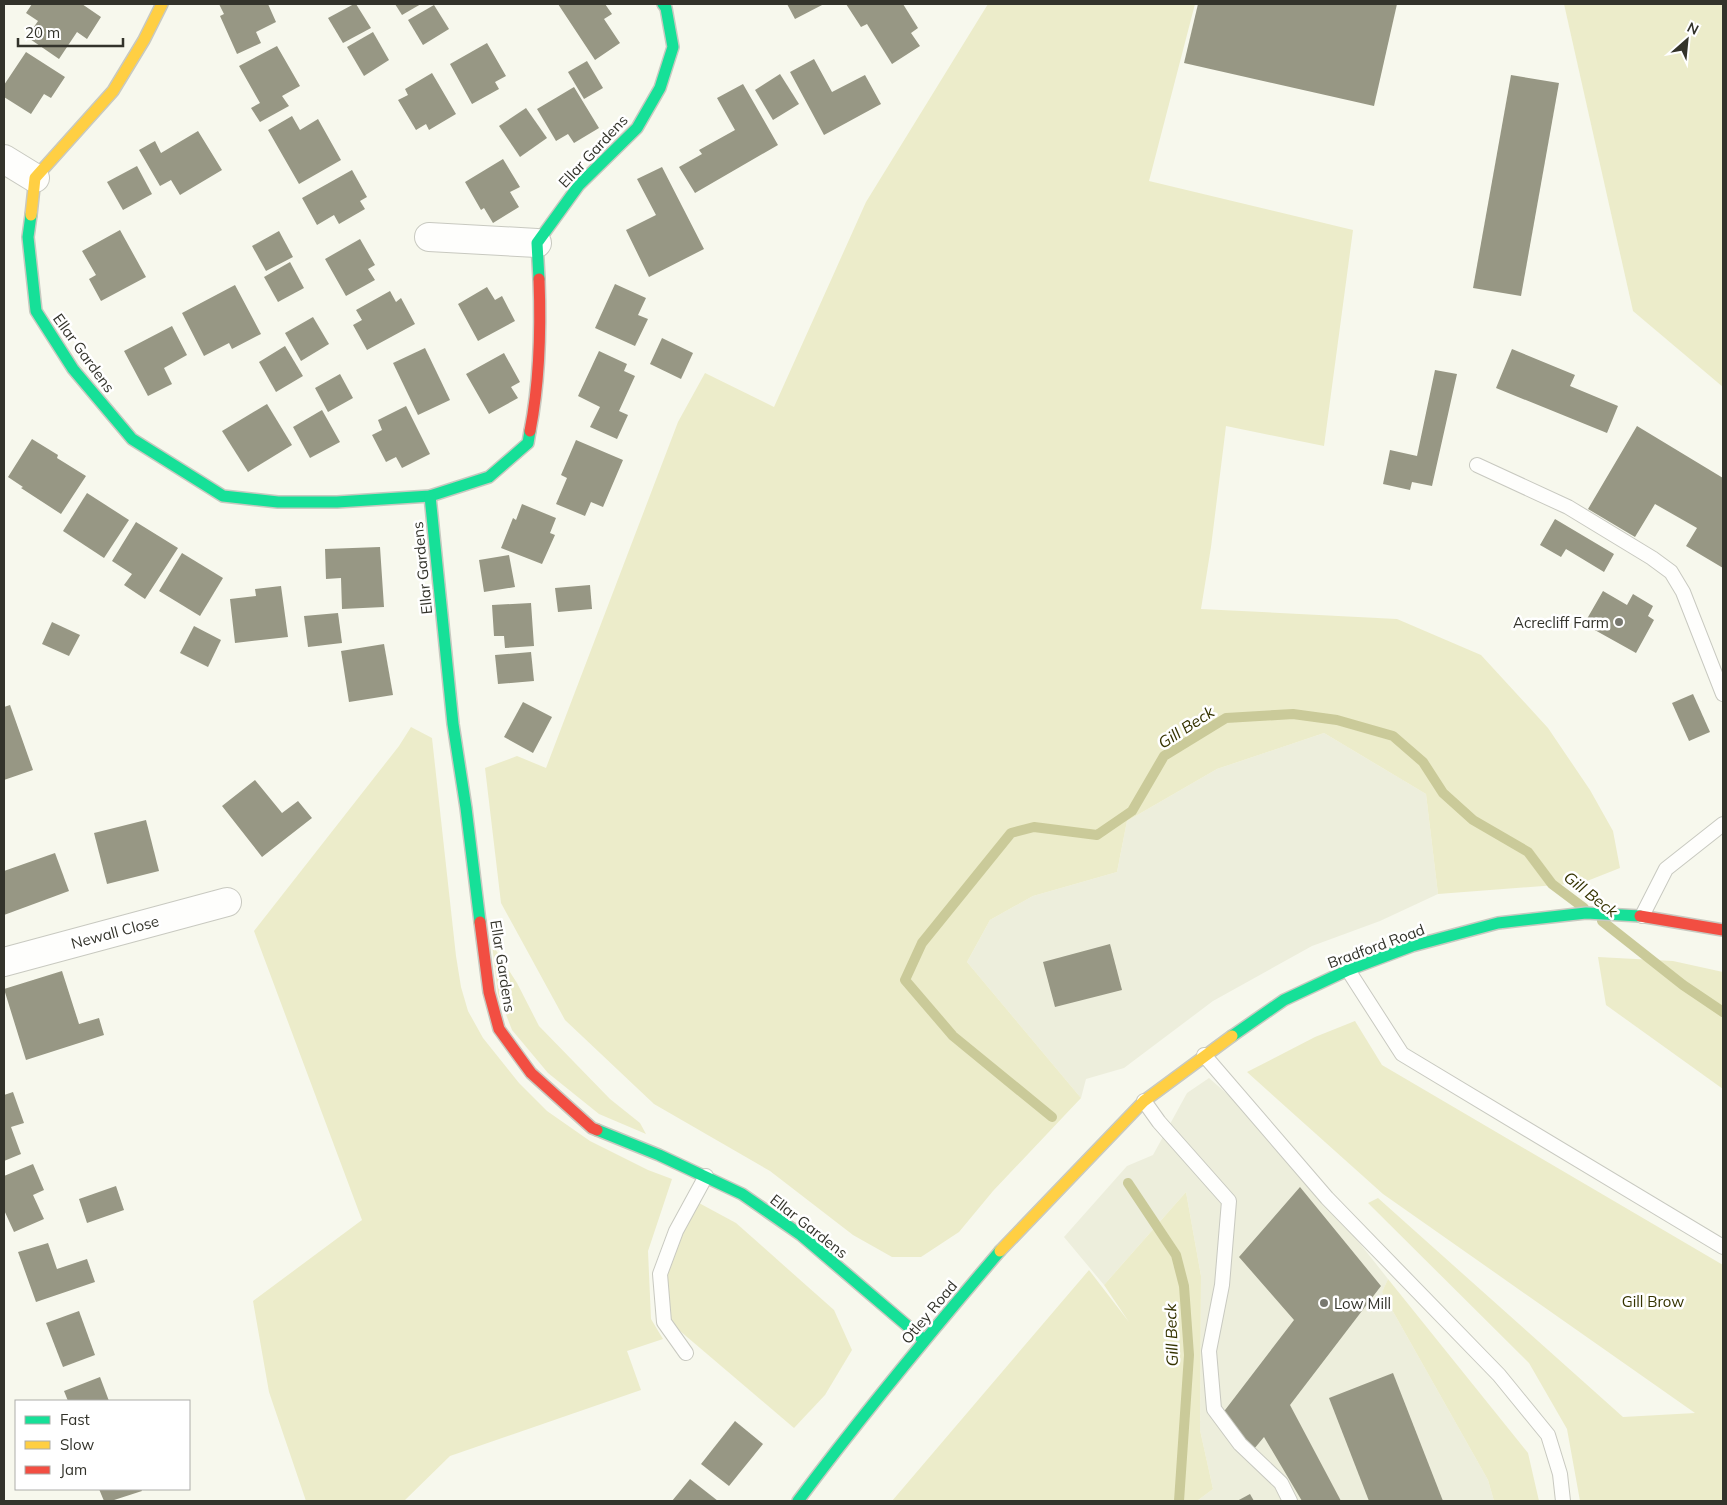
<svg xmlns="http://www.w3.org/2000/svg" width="1727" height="1505" font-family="Mulish,sans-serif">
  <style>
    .built { fill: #edeedc }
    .green { fill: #ececca }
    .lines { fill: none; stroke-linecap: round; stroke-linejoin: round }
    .stream { stroke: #caca99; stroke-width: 10 }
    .building { fill: #979784 }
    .lane-casing { stroke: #c8c9c0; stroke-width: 16 }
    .street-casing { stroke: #c8c9c0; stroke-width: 30 }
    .fast-casing { stroke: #c8c9c0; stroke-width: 14 }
    .slow-casing { stroke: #c8c9c0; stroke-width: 14 }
    .jam-casing { stroke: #c8c9c0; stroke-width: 14 }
    .lane { stroke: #fefefc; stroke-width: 14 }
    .street { stroke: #fefefc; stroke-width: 28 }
    .fast { stroke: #16e098; stroke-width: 11 }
    .slow { stroke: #ffcf43; stroke-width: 11 }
    .jam { stroke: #f24e42; stroke-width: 11 }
    .poi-dot { fill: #78786f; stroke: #fff; stroke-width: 2 }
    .labels { text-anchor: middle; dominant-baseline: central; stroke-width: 5; stroke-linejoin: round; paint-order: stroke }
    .street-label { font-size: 15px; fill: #33332b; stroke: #fff }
    .poi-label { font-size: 15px; fill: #33332b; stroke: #fff; text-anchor: end }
    .park-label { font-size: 15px; fill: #353400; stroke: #fff }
    .water-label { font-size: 16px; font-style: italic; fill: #353300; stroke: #fff }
  </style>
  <rect width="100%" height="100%" fill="#f7f8ed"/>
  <g class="built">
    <path d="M1324,733L1426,794L1438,894L1380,921L1312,946L1213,1001L1124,1068L1086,1079L1081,1098L967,962L990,920L1033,896L1117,872L1127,821L1217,769Z"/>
    <path d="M1209,1078L1274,1135L1388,1279L1382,1292L1488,1480L1494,1501H1197L1213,1489L1200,1430L1201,1276L1186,1192L1104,1285L1064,1237L1127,1166L1153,1155L1187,1093Z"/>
  </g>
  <g class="green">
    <path d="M988,4H1195L1149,181L1353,230L1324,446L1226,426L1211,547L1201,609L1397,619L1481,655L1548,728L1590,790L1613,831L1620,868L1582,883L1438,894L1426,794L1324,733L1217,769L1127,821L1117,872L1033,896L990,920L967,962L1081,1098L993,1191L959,1232L921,1257H892L853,1235L770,1171L654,1104L565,1020L501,903L485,768L517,756L546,768L678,422L705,373L774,407L866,202Z"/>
    <path d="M1564,4H1723V387L1633,311Z"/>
    <path d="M411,727L432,738L456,956L461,987L468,1011L483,1038L519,1083L547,1111L590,1141L648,1170L672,1179L648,1251L651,1319L663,1339L627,1351L641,1390L450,1456L404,1501H306L269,1392L253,1301L362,1220L254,931L399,746Z"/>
    <path d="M492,944L517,983L539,1026L610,1099L640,1123L646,1134L599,1114L548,1073L512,1030L498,994Z"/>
    <path d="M1598,957L1673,961L1723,972V1089L1606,1005Z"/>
    <path d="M1355,1021L1382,1065L1723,1265V1501H1580L1567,1429L1529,1363L1368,1203L1378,1198L1623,1417L1695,1413L1383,1194L1247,1072L1315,1037Z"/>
    <path d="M1186,1192L1201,1276L1200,1430L1213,1489L1197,1501H892L1089,1270L1129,1322L1104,1285Z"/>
    <path d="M699,1203L736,1223L834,1310L852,1350L825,1395L794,1428L673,1325L664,1308L667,1265L683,1229Z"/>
    <path d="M1388,1279L1528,1453L1539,1501H1494L1488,1480L1382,1292Z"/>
  </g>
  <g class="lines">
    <g class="stream">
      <path d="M1602,921L1683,985L1723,1012"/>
      <path d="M1052,1117L953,1036L905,980L922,943L1011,833L1034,827L1097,835L1132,811L1164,756L1226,718L1293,714L1337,720L1393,736L1423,762L1443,793L1473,820L1528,852L1552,884L1584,908"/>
      <path d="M1128,1183L1176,1255L1184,1286L1189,1355L1179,1501"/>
    </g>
  </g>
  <g class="building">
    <path d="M32,4H82L101,17L87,39L77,32L59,59L27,37L38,21L26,13Z"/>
    <path d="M219,4H268L276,22L256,32L261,43L237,54L220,16L224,14Z"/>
    <path d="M354,4H356L371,28L343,43L328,18Z"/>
    <path d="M395,4H421L402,15Z"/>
    <path d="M558,4H605L612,14L604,19L620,43L595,60Z"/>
    <path d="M787,4H824L795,19Z"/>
    <path d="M846,4H903L918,28L911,33L920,46L892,64L867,24L861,27Z"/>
    <path d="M1198,4H1397L1374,106L1184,63Z"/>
    <path d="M434,5L449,29L423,45L408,20Z"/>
    <path d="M373,32L389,60L364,76L347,47Z"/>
    <path d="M487,43L506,76L495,82L499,89L472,104L450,64Z"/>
    <path d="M277,46L300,86L282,96L289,106L260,122L251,108L260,103L239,66Z"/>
    <path d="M26,52L65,77L51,98L44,94L31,114L4,97V85Z"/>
    <path d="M814,59L832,92L865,75L881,104L824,135L790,72Z"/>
    <path d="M587,61L603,88L584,99L568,72Z"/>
    <path d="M432,73L456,114L429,130L426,124L416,130L398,100L408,95L405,89Z"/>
    <path d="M780,74L799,104L773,120L755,90Z"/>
    <path d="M1511,75L1559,83L1521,296L1473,288Z"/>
    <path d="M743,84L778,145L695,193L679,167L702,154L699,150L735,130L717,98Z"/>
    <path d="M574,87L599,128L574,143L568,134L556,141L537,109Z"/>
    <path d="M526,108L547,138L520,157L499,126Z"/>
    <path d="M292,116L300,130L318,119L341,160L299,184L268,130Z"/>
    <path d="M198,131L222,170L180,195L171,180L160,186L139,150L155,141L161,153Z"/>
    <path d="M503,159L520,187L510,192L519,207L493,223L484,208L481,210L465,182Z"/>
    <path d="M137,166L152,194L123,210L107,182Z"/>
    <path d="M662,167L704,249L649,277L626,230L656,215L637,179Z"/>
    <path d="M352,170L367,197L360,201L365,209L339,224L334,215L317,225L302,198Z"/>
    <path d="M120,230L146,277L101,301L89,279L96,275L82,251Z"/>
    <path d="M279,231L293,257L266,271L252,246Z"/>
    <path d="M360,239L375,265L368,269L375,280L346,296L325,259Z"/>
    <path d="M290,262L304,288L278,302L264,277Z"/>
    <path d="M615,284L646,298L638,315L648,319L635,346L595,328Z"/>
    <path d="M235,285L261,334L232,349L229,343L204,356L182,313Z"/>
    <path d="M487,287L495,300L502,296L515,321L478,341L458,304Z"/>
    <path d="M390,291L396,302L401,298L415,324L367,350L353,325L362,320L356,310Z"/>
    <path d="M313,317L329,344L301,361L285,333Z"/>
    <path d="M172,326L187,355L164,368L172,384L148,396L124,351Z"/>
    <path d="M662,338L693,353L681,379L650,364Z"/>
    <path d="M285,346L303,376L276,392L259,362Z"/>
    <path d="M425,348L450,400L418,415L393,363Z"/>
    <path d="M1512,349L1575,375L1570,386L1618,406L1607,433L1496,388Z"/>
    <path d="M599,351L627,364L624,371L635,376L619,411L628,415L617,439L590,427L600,407L578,396Z"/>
    <path d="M504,353L520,382L511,387L518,398L489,414L466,374Z"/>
    <path d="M1435,370L1457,374L1432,486L1412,482L1410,490L1383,484L1390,450L1417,456Z"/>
    <path d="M340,374L353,398L328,412L315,388Z"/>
    <path d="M267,404L292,445L248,472L222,431Z"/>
    <path d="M406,406L430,454L402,468L396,457L386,462L372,435L382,430L378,420Z"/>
    <path d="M322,410L340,442L310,458L293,427Z"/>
    <path d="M1637,426L1723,478V568L1686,546L1697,528L1655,504L1635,537L1588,509Z"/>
    <path d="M32,439L58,455L57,458L86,476L61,514L21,488L23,487L8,477Z"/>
    <path d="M576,440L623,460L603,507L591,502L585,516L556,504L567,478L561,475Z"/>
    <path d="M87,493L129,520L104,558L63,531Z"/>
    <path d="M522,504L556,518L550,533L555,535L542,564L501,548L513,518L516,520Z"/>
    <path d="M1555,519L1614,554L1604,572L1566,549L1561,557L1540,545Z"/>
    <path d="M136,522L178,548L145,599L124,585L132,574L112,561Z"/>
    <path d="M380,547L384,607L342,609L341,578L326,579L325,549Z"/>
    <path d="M182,553L223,578L200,616L159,591Z"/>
    <path d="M509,555L515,587L484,592L479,560Z"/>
    <path d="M590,585L592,609L558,612L555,588Z"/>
    <path d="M281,586L288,637L235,643L230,599L256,596L255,589Z"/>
    <path d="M1603,591L1627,605L1633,594L1653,606L1648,616L1654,620L1636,653L1584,624Z"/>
    <path d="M531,603L534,646L505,648L504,636H494L492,605Z"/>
    <path d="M338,613L342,643L308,647L304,616Z"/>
    <path d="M52,622L80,635L69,656L42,644Z"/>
    <path d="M194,626L221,640L208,667L180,653Z"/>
    <path d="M384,644L393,695L349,702L341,651Z"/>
    <path d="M531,652L534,681L498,684L495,655Z"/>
    <path d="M1693,694L1710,732L1689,741L1672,703Z"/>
    <path d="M523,702L552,717L533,753L504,737Z"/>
    <path d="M10,705L33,770L4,780V707Z"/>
    <path d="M255,780L282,813L298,801L312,818L262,857L222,806Z"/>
    <path d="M146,820L159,871L107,884L94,833Z"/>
    <path d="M55,853L69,891L4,915V871Z"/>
    <path d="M1110,944L1122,990L1055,1007L1043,962Z"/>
    <path d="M62,971L79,1024L99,1018L104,1035L26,1060L4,989Z"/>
    <path d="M13,1092L24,1123L11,1127L21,1154L4,1161V1095Z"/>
    <path d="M33,1164L44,1190L33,1195L44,1219L14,1232L4,1210V1176Z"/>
    <path d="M116,1186L124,1210L87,1223L79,1199Z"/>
    <path d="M1300,1187L1381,1286L1290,1405L1341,1501H1302L1264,1437L1254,1449L1222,1414L1294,1320L1239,1257Z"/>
    <path d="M48,1243L57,1269L87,1259L95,1282L36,1302L18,1252Z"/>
    <path d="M79,1311L95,1355L63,1367L46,1323Z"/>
    <path d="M1393,1373L1443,1501H1369L1329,1398Z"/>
    <path d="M100,1377L109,1401H68L64,1391Z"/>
    <path d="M735,1421L763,1444L729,1486L701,1464Z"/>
    <path d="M690,1479L718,1501H672Z"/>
    <path d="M99,1489H141L142,1491L111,1501H104Z"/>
    <path d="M1250,1494L1254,1501H1237Z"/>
  </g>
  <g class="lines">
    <g class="lane-casing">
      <g id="lane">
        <path d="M1477,465L1568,507L1652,558L1671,572L1683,592L1723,694"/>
        <path d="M1642,916L1666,869L1723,824"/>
        <path d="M1348,970L1402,1054L1723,1247"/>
        <path d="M1204,1055L1327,1198L1499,1375L1548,1435L1560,1474L1563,1501"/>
        <path d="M1144,1101L1159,1122L1229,1201L1222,1285L1209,1351L1214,1409L1240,1444L1281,1483L1290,1501"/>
        <path d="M686,1353L664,1322L660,1274L676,1231L706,1176"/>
      </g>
    </g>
    <g class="street-casing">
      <g id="street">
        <path d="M4,159L35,178"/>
        <path d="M429,237L537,243"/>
        <path d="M4,962L227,902"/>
      </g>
    </g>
    <g class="fast-casing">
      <g id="fast">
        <path d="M31,215L28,237L36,311L73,369L132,439L223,496L278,502H337L430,496L489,477L528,443L530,431"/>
        <path d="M539,279L537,243L579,185L637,128L660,88L673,47L666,8L663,4"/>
        <path d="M430,496L453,724L466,808L480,922"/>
        <path d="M1232,1036L1284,1000L1348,970L1412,946L1498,923L1586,913L1640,916"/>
        <path d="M597,1130L659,1155L742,1194L801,1235L924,1340"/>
        <path d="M798,1501C862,1415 930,1333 1000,1251"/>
      </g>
    </g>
    <g class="slow-casing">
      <g id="slow">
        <path d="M31,215L35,178L113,91L144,40L162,4"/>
        <path d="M1000,1251L1144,1101L1232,1036"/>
      </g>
    </g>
    <g class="jam-casing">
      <g id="jam">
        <path d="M530,431C540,380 541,331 539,279"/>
        <path d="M1640,916L1723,930"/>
        <path d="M480,922L489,992L499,1029L531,1073L592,1128L597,1130"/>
      </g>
    </g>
    <use href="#lane" class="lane"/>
    <use href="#street" class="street"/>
    <use href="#fast" class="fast"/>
    <use href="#slow" class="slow"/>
    <use href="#jam" class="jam"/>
  </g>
  <g class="poi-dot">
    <circle cx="1619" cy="622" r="5"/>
    <circle cx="1324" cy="1303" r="5"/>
  </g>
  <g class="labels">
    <g class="street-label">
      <text transform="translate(593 151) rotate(-47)">Ellar Gardens</text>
      <text transform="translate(84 353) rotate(54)">Ellar Gardens</text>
      <text transform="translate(422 568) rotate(-96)">Ellar Gardens</text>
      <text transform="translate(115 932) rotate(-15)">Newall Close</text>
      <text transform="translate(1376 946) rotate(-20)">Bradford Road</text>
      <text transform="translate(503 966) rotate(81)">Ellar Gardens</text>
      <text transform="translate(809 1226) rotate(38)">Ellar Gardens</text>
      <text transform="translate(929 1312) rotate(-50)">Otley Road</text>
    </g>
    <g class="poi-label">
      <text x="1609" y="622">Acrecliff Farm</text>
      <text x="1334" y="1303" text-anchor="start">Low Mill</text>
    </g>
    <g class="park-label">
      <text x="1653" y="1301">Gill Brow</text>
    </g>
    <g class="water-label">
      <text transform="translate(1186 727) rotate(-33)">Gill Beck</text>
      <text transform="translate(1591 894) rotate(38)">Gill Beck</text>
      <text transform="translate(1171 1335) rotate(-92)">Gill Beck</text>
    </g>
  </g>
  <rect width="1727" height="1505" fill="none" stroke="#33332b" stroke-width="10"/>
  <rect x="15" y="1400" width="175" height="90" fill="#ffffff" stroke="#adadaa"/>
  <rect x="25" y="1416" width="25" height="8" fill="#16e098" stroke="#adadaa"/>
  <text x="60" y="1425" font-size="15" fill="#33332b">Fast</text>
  <rect x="25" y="1441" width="25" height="8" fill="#ffcf43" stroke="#adadaa"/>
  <text x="60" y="1450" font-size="15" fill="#33332b">Slow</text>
  <rect x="25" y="1466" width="25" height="8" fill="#f24e42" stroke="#adadaa"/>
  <text x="60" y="1475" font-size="15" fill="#33332b">Jam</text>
  <g transform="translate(1687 40) rotate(27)" stroke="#ffffff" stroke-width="4" paint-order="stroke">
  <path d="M0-4L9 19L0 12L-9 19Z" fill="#33332b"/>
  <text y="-8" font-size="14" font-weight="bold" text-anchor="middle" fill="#33332b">N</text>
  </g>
  <path d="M18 38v8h105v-8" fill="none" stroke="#33332b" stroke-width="2.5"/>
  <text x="25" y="38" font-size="15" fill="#33332b" stroke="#ffffff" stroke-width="4" paint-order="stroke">20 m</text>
</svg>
